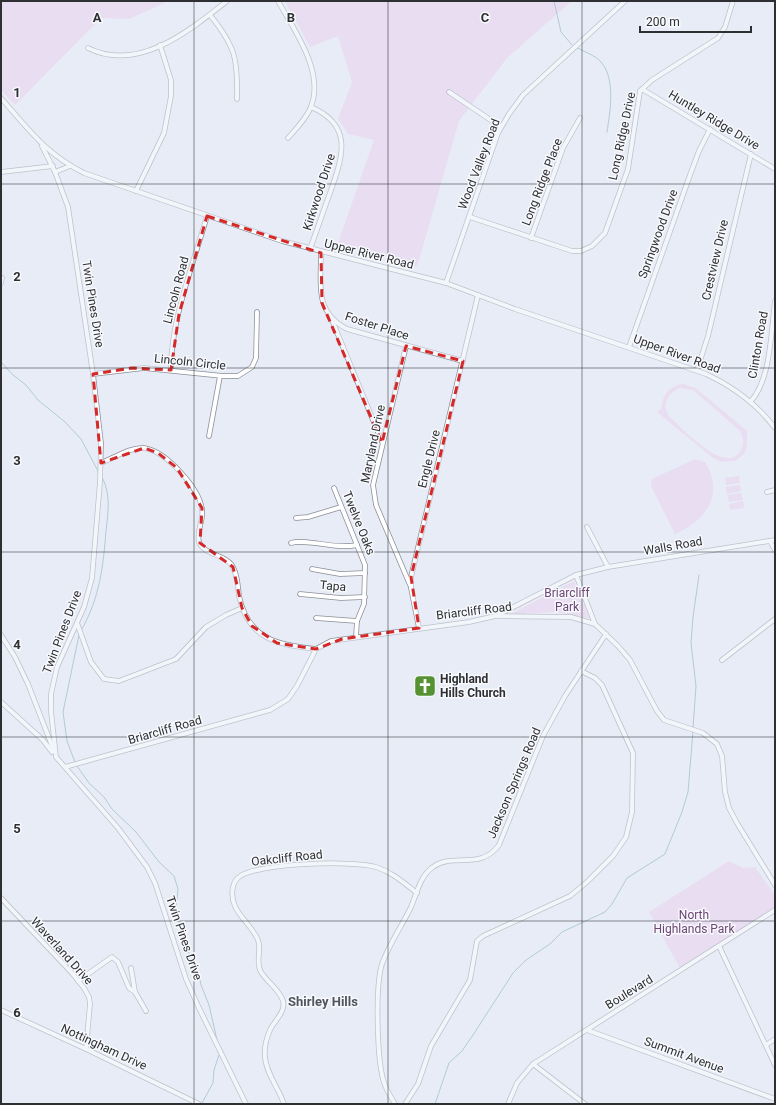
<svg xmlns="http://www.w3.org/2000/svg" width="776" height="1105" font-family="Roboto,sans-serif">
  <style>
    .green { fill: #e8caec; fill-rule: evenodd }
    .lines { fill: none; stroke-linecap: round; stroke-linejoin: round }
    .stream { stroke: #6ea0ae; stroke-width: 1 }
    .minor-casing { stroke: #8a8e98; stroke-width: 5.5 }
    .minor { stroke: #fff; stroke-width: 4 }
    .marked { fill: none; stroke: #d62828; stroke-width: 3; stroke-dasharray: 8 5; stroke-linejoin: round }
    .grid { fill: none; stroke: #2d2f33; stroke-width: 1; stroke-opacity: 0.55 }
    .labels { text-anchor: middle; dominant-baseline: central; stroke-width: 3; stroke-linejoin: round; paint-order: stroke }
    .street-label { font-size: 12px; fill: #2d2f33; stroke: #f7f9fd }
    .park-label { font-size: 12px; fill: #6e4674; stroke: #f7f9fd }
    .poi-label { font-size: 12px; font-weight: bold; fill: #2d2f33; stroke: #f7f9fd; text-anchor: start }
    .neighbourhood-label { font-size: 13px; font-weight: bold; fill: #51555e; stroke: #f7f9fd }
    .grid-label { font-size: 13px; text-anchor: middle; font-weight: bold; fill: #2d2f33; stroke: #f7f9fd; stroke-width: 3; stroke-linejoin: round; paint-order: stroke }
  </style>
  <rect width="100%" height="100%" fill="#e8ecf6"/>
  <g class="green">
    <path d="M1,1H169L129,19L101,18L15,105L1,90Z"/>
    <path d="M285,1H572L507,58L459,121L417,267L338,243L374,140L348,134L338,119L352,82L338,36L310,47Z"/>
    <path d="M683,384L696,388L747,431V445L744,454L735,461L721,462L713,458L657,412L660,409L662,410C661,396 669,386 683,384ZM680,388L693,390L738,429C743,435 745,442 741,450C727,477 683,429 670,417C661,406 667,393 680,388Z"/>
    <path d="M695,459L705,462C725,494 706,521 675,534L651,486L652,479Z"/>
    <path d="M739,476L740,483L726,485L725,478Z"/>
    <path d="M740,485L741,491L727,494L726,487Z"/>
    <path d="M741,493L743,500L729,502L728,495Z"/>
    <path d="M743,501L744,508L730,510L729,504Z"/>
    <path d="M574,581L589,618L555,612L511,614Z"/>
    <path d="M729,861L743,868L755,867L775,895V907L681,970L649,912Z"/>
  </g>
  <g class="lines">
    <g class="stream">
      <path d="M554,1L561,32L572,45"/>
      <path d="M576,47C584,52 595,55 601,62C616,79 610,112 607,132"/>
      <path d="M1,362L13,375L26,385L38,400L65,422L81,439L98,471"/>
      <path d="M82,629C100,596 103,568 106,531C108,513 111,496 103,479"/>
      <path d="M693,728L696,686L691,643L693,617L699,575"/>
      <path d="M75,762L67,741L63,712L79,635"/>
      <path d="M77,766L89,783L104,797L112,809L136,832L159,862L174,876L178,889L176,909L184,942L199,975L201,985L209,1005L217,1040"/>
      <path d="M202,1103L213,1083L214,1070L219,1055"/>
      <path d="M435,1104L449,1063L462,1051L473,1035L513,973L526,960L550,944L562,932L605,912L612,904L627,878L665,854L682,812L688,792L693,731"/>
    </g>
    <g class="minor-casing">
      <g id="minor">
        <path d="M278,1C295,31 326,74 310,109C305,120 296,129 288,138"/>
        <path d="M210,15C235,46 238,58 237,99"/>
        <path d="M88,48C138,73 189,31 227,1"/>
        <path d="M642,89L775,169"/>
        <path d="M449,92L501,127"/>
        <path d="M1,98C29,130 46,154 84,173L282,241L446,283L515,309L706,374C734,387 756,403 775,428"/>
        <path d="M42,146L55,172L68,207L93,374L101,443L100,482L92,578L84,607L57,667L51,694V711L56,757L118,828L147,867L155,883L186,979L199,1008L246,1104"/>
        <path d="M1,172L53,166"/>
        <path d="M55,172L70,166"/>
        <path d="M136,191L164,133L171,96V80L160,45"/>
        <path d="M470,217L572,251H581L592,246L605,233L628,169L640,91L652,80L718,38L725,27L733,1"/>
        <path d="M531,238L563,148L580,118"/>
        <path d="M310,249C317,230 323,212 330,193C342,158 355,126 311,107"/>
        <path d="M321,253C321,284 314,312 347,329L463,361"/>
        <path d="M1,283L2,278"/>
        <path d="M446,283L498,133L509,114L523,95L625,1"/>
        <path d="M332,320L382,442"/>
        <path d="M406,346L373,485L376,505L410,585"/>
        <path d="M629,347L690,175L699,151L710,129"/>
        <path d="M171,370C170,322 194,262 207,216"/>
        <path d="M697,370L708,336L751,154"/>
        <path d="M93,374L144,368L223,376H238L252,367L256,358L257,312"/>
        <path d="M751,401C771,379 771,331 775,301"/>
        <path d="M209,436L220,376"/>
        <path d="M101,463C114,458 130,447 144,448C166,451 199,488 202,509C204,520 196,531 199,542C204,555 223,554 231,564C237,572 238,586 239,596C248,639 277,645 316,649"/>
        <path d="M334,488L365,565L364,604L357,621L356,637"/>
        <path d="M767,492L775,490"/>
        <path d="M296,518L308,517L341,507"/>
        <path d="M587,527L608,567"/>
        <path d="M770,541L775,550"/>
        <path d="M291,543C307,538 335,550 357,545"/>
        <path d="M312,569L340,574L365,573"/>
        <path d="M576,575L595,624"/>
        <path d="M300,594L341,598L365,597"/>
        <path d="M498,615L576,575L608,567L775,540"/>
        <path d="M316,618L357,621"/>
        <path d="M77,623L91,662L104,679L119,681L176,659L206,627L226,615L242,608"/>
        <path d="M419,628L411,588V577L478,295"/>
        <path d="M1,635L15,657L28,684L54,751"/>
        <path d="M722,660L775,619"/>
        <path d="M1,702L43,740L52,752"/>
        <path d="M65,767L270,710L288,699L297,686L316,649L331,641L469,622L495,616L571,617L595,624L618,646L630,660L657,711L664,720L703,733L717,744L722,756L725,792L729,808L737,823L775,885"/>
        <path d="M1,898L72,973L84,988L89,997L90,1004L86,1049"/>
        <path d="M719,946L775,1065"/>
        <path d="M131,968L135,992"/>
        <path d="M78,981L112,957L118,962L129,988L135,992L146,1011"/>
        <path d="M1,1010L86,1049L199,1104"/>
        <path d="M587,1030L775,1099"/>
        <path d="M766,1045L775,1039"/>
        <path d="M533,1064L585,1104"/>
        <path d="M284,1104C279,1089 266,1073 265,1057C264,1048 266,1039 270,1030C274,1021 286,1012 283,1001C280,990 267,982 261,972C255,962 262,950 258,940C250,921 228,911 233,887C234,883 236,879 239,877C256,863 354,860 376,867C392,872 404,883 417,893"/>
        <path d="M395,1104C390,1096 385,1088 383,1079C377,1056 375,986 382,964C389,944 402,926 411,907C417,893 420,876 433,867C453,852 480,871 499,845L543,736L565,696L606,634"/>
        <path d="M405,1104L418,1084L431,1046L470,980L477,941L483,936L570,896L587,882L613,856L626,837L632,812L633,753L602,685L595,678L581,671"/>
        <path d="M508,1104L517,1083L533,1064L775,910"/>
      </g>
    </g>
    <use href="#minor" class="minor"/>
  </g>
  <path d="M0 0H776V1105H0ZM207,216L321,253L322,303L382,443L406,346L463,361L411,577L419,628L342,639L316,649L277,643L252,626L242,608L233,567L200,543L202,508L177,468L158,453L144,448L101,463L93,374L132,368L171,370L179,314Z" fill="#e8ecf6" fill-opacity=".55" fill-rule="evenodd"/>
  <path class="marked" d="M207,216L321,253L322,303L382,443L406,346L463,361L411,577L419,628L342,639L316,649L277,643L252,626L242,608L233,567L200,543L202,508L177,468L158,453L144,448L101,463L93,374L132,368L171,370L179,314Z"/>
  <path class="grid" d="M194,1V1104M388,1V1104M582,1V1104M1,184H775M1,368H775M1,552H775M1,737H775M1,921H775"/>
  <defs>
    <g id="church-square" transform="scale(1.15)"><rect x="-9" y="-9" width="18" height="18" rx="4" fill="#569231" stroke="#f7f9fd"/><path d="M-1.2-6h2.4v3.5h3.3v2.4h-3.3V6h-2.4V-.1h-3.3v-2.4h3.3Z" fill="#fff"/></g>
  </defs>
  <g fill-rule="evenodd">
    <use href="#church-square" x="425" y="686"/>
  </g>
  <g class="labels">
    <g class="street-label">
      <text transform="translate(714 120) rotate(31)">Huntley Ridge Drive</text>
      <text transform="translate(622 136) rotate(-78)">Long Ridge Drive</text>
      <text transform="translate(479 164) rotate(-69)">Wood Valley Road</text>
      <text transform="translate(542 182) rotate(-69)">Long Ridge Place</text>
      <text transform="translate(319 192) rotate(-72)">Kirkwood Drive</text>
      <text transform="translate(658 234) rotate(-70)">Springwood Drive</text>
      <text transform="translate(369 254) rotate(14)">Upper River Road</text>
      <text transform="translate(715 260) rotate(-77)">Crestview Drive</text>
      <text transform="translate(176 290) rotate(-75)">Lincoln Road</text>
      <text transform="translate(93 304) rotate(81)">Twin Pines Drive</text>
      <text transform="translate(377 326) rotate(18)">Foster Place</text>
      <text transform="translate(758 345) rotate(-80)">Clinton Road</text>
      <text transform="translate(677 354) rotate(20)">Upper River Road</text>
      <text transform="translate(190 362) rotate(6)">Lincoln Circle</text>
      <text transform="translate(373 444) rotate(-78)">Maryland Drive</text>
      <text transform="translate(429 459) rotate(-76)">Engle Drive</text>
      <text transform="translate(359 523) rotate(68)">Twelve Oaks</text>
      <text transform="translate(673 546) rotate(-10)">Walls Road</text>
      <text transform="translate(333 586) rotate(5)">Tapa</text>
      <text transform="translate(474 611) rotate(-7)">Briarcliff Road</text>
      <text transform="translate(62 632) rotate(-69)">Twin Pines Drive</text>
      <text transform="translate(165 730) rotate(-16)">Briarcliff Road</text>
      <text transform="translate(514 783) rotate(-67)">Jackson Springs Road</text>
      <text transform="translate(287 858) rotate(-6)">Oakcliff Road</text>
      <text transform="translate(184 938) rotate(71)">Twin Pines Drive</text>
      <text transform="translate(62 951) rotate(48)">Waverland Drive</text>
      <text transform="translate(629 992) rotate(-32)">Boulevard</text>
      <text transform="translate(104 1047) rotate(25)">Nottingham Drive</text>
      <text transform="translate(684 1055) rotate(20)">Summit Avenue</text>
    </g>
    <g class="park-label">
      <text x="567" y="593">Briarcliff<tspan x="567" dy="14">Park</tspan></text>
      <text x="694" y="915">North<tspan x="694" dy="14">Highlands Park</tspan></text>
    </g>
    <g class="poi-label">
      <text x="440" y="679">Highland<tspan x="440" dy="14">Hills Church</tspan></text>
    </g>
    <g class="neighbourhood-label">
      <text x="323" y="1001">Shirley Hills</text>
    </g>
  </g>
  <g class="grid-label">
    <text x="97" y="22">A</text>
    <text x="291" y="22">B</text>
    <text x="485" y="22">C</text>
    <text x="17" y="97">1</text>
    <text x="17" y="281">2</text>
    <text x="17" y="465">3</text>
    <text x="17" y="649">4</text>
    <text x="17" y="833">5</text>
    <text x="17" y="1017">6</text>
  </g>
  <rect width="776" height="1105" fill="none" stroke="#2d2f33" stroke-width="4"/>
  <path d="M640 26v6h111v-6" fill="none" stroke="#2d2f33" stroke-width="2"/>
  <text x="646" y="26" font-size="12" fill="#2d2f33" stroke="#f7f9fd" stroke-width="3" paint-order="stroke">200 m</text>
</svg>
